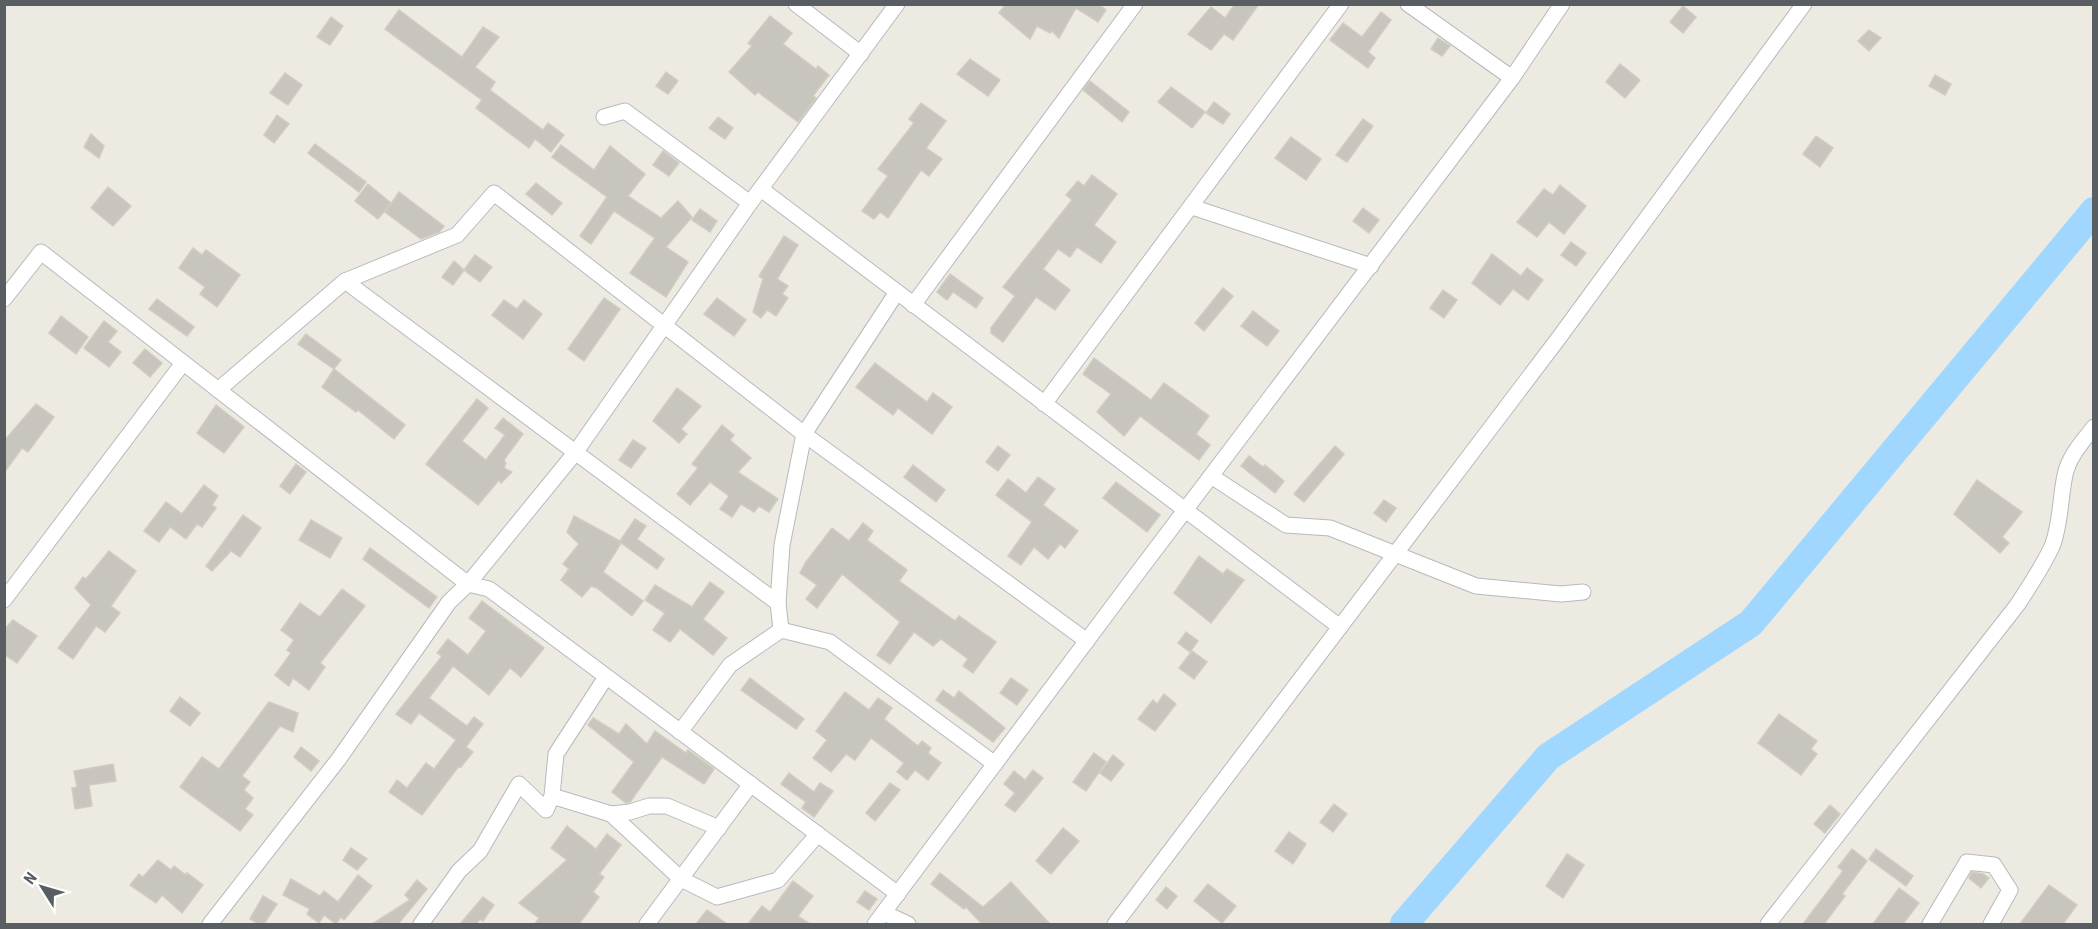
<svg xmlns="http://www.w3.org/2000/svg" width="2098" height="929" font-family="'Roboto Condensed',sans-serif">
  <style>
    .lines { fill: none; stroke-linecap: round; stroke-linejoin: round }
    .river { stroke: #9fd7ff; stroke-width: 28 }
    .building { fill: #c8c5be; stroke: #d2ccbf; stroke-width: 1.5 }
    .minor-casing { stroke: #b6b9be; stroke-width: 17 }
    .minor { stroke: #fff; stroke-width: 15 }
  </style>
  <rect width="100%" height="100%" fill="#edeae1"/>
  <g class="lines">
    <path class="river" d="M1404,924L1548,757L1751,623L2094,211"/>
  </g>
  <g class="building">
    <path d="M1006,4H1098L1106,10L1098,22L1076,8L1059,38L1052,31L1050,33L1037,26L1030,39L999,13Z"/>
    <path d="M1235,4H1259L1233,40L1224,34L1211,50L1188,34L1211,7L1225,18Z"/>
    <path d="M1683,6L1696,17L1683,33L1670,22Z"/>
    <path d="M399,10L462,57L483,27L499,37L475,67L495,82L490,90L543,130L548,123L564,135L551,152L535,139L529,148L476,108L482,100L385,29Z"/>
    <path d="M1381,12L1391,20L1368,52L1375,58L1368,68L1330,40L1343,23L1362,37Z"/>
    <path d="M770,16L792,33L783,44L816,69L818,66L829,75L813,96L816,98L798,122L758,92L755,95L729,72L752,46L748,43Z"/>
    <path d="M331,17L343,26L330,45L317,37Z"/>
    <path d="M1869,30L1881,38L1869,51L1858,41Z"/>
    <path d="M1438,38L1450,46L1442,56L1431,49Z"/>
    <path d="M970,59L1000,80L988,96L957,74Z"/>
    <path d="M1620,64L1640,80L1625,98L1606,82Z"/>
    <path d="M666,72L678,81L668,94L656,86Z"/>
    <path d="M285,73L302,85L288,105L270,93Z"/>
    <path d="M1935,75L1951,84L1945,95L1929,86Z"/>
    <path d="M1090,81L1129,112L1122,122L1083,90Z"/>
    <path d="M1171,87L1205,112L1192,128L1158,102Z"/>
    <path d="M1214,102L1230,114L1223,124L1206,113Z"/>
    <path d="M921,103L946,121L926,148L942,159L929,176L921,170L888,218L880,212L874,219L862,211L888,176L878,169L914,123L909,119Z"/>
    <path d="M277,115L289,124L274,143L264,135Z"/>
    <path d="M718,117L733,128L725,139L709,128Z"/>
    <path d="M1363,119L1373,126L1347,162L1336,155Z"/>
    <path d="M91,134L104,146L99,158L84,147Z"/>
    <path d="M1816,136L1833,148L1820,167L1803,154Z"/>
    <path d="M1291,137L1321,159L1306,180L1275,158Z"/>
    <path d="M315,144L366,182L359,192L308,153Z"/>
    <path d="M561,145L594,170L610,146L645,174L628,196L661,218L678,201L692,217L666,247L688,262L666,297L630,273L655,238L614,211L591,244L580,236L607,197L552,157Z"/>
    <path d="M663,151L679,163L669,176L653,165Z"/>
    <path d="M1092,175L1117,194L1094,225L1116,242L1101,263L1077,247L1070,257L1058,249L1043,269L1070,290L1055,310L1036,297L1003,342L991,333V328L1015,296L1003,287L1072,200L1066,195L1078,181L1084,186Z"/>
    <path d="M536,183L562,203L552,215L526,194Z"/>
    <path d="M368,184L391,203L378,219L355,201Z"/>
    <path d="M1560,185L1586,206L1564,234L1549,222L1537,237L1517,222L1544,189L1553,195Z"/>
    <path d="M108,187L131,206L113,226L91,208Z"/>
    <path d="M399,192L444,226L439,232L421,239L385,212Z"/>
    <path d="M1363,208L1379,220L1369,233L1353,221Z"/>
    <path d="M700,209L717,221L710,232L692,220Z"/>
    <path d="M784,236L798,245L777,279L788,286L782,294L788,298L776,316L767,310L761,318L753,312L763,279L759,276Z"/>
    <path d="M1571,242L1586,253L1576,266L1561,255Z"/>
    <path d="M193,248L202,255L206,250L240,275L217,307L200,294L205,287L179,268Z"/>
    <path d="M1492,254L1521,276L1527,268L1543,280L1528,300L1513,289L1500,305L1472,283Z"/>
    <path d="M475,255L492,267L480,282L464,270Z"/>
    <path d="M454,261L464,270L453,285L442,277Z"/>
    <path d="M950,274L983,298L976,308L953,292L947,300L937,292Z"/>
    <path d="M1223,288L1233,296L1204,331L1195,323Z"/>
    <path d="M1443,290L1457,300L1444,318L1430,308Z"/>
    <path d="M604,298L620,309L584,361L568,349Z"/>
    <path d="M717,298L746,320L734,336L704,314Z"/>
    <path d="M157,299L194,327L187,336L149,309Z"/>
    <path d="M504,300L517,309L524,300L542,314L523,339L492,315Z"/>
    <path d="M1253,311L1279,331L1267,346L1241,326Z"/>
    <path d="M61,316L88,337L76,354L49,333Z"/>
    <path d="M104,321L117,331L108,342L121,352L109,367L84,348Z"/>
    <path d="M306,334L341,360L334,369L298,344Z"/>
    <path d="M145,349L162,363L150,377L133,363Z"/>
    <path d="M1094,358L1151,400L1164,383L1209,416L1196,434L1210,445L1199,460L1140,416L1124,436L1097,412L1111,394L1083,374Z"/>
    <path d="M875,363L927,402L933,393L952,407L932,434L898,408L893,415L856,387Z"/>
    <path d="M334,369L405,425L394,439L358,410L356,412L322,387Z"/>
    <path d="M677,388L701,406L681,429L687,434L679,443L653,421Z"/>
    <path d="M477,399L488,408L462,441L486,460L505,435L495,428L503,418L523,434L504,460L506,463L504,468L512,472L501,483L499,480L478,505L426,464Z"/>
    <path d="M36,404L54,417L28,452L22,448L4,473V441Z"/>
    <path d="M216,405L244,427L224,453L197,433Z"/>
    <path d="M722,425L734,435L730,440L751,458L738,472L778,499L769,512L759,506L754,512L741,504L732,517L720,509L729,496L710,482L690,505L677,494L698,468L692,464Z"/>
    <path d="M633,440L646,448L631,468L619,460Z"/>
    <path d="M998,446L1010,455L998,471L986,462Z"/>
    <path d="M1335,446L1344,454L1304,502L1294,494Z"/>
    <path d="M1249,456L1263,467L1265,465L1284,481L1275,493L1241,466Z"/>
    <path d="M296,464L306,472L290,494L280,486Z"/>
    <path d="M913,465L945,490L936,502L904,477Z"/>
    <path d="M1038,477L1055,489L1043,505L1078,531L1065,548L1060,544L1048,559L1034,547L1021,565L1008,556L1032,522L996,495L1008,479L1026,493Z"/>
    <path d="M1977,480L2022,512L2002,537L2009,543L2000,553L1954,514Z"/>
    <path d="M1116,482L1160,515L1147,532L1103,498Z"/>
    <path d="M204,485L218,496L212,505L216,508L202,527L197,524L186,539L170,527L159,542L144,531L166,502L182,514Z"/>
    <path d="M1384,500L1396,508L1386,522L1374,513Z"/>
    <path d="M243,515L261,528L240,557L231,551L212,571L206,566Z"/>
    <path d="M574,516L620,541L635,519L646,526L637,539L664,559L657,569L621,543L603,572L643,601L632,616L597,588L591,586L582,597L561,580L569,569L563,564L579,544L567,532Z"/>
    <path d="M311,520L342,538L330,558L299,540Z"/>
    <path d="M863,523L873,531L867,540L907,570L899,581L955,621L959,616L996,642L973,673L963,666L968,659L941,639L933,646L914,632L890,664L877,655L900,622L842,574L817,608L806,599L817,585L800,573L806,562L832,528L849,541Z"/>
    <path d="M370,548L437,597L429,608L363,559Z"/>
    <path d="M109,551L136,571L111,606L120,613L105,632L96,626L73,659L58,648L91,605L75,588L83,577L86,579Z"/>
    <path d="M1199,556L1223,574L1227,569L1244,580L1211,623L1174,593Z"/>
    <path d="M710,582L724,592L703,619L727,638L713,655L680,629L670,642L653,630L665,613L645,600L655,585L692,607Z"/>
    <path d="M342,589L365,606L320,663L325,667L309,690L293,678L289,686L275,675L291,653L287,650L294,640L281,630L300,603L320,617Z"/>
    <path d="M482,601L544,648L521,677L510,668L489,695L453,666L429,698L467,726L474,717L483,724L466,747L473,752L461,767L459,766L422,815L389,792L397,780L407,788L426,763L434,769L456,740L419,713L411,724L396,714L442,656L437,653L448,639L468,655L486,631L469,618Z"/>
    <path d="M13,620L37,636L17,663L4,654V630Z"/>
    <path d="M1186,632L1198,641L1190,652L1178,643Z"/>
    <path d="M1192,651L1207,662L1194,679L1179,668Z"/>
    <path d="M750,678L804,719L796,729L741,690Z"/>
    <path d="M1011,678L1028,690L1017,705L1000,693Z"/>
    <path d="M943,690L954,698L959,691L1005,728L993,742L936,700Z"/>
    <path d="M845,692L869,710L878,698L892,708L884,719L918,746L922,741L931,748L928,753L941,763L928,780L915,770L907,780L897,772L904,763L871,738L855,760L846,754L831,772L813,758L827,740L816,731Z"/>
    <path d="M1164,694L1176,704L1155,731L1138,719L1153,700L1157,704Z"/>
    <path d="M180,697L200,713L190,726L170,711Z"/>
    <path d="M269,702L298,713L293,732L280,726L242,776L250,782L244,790L253,798L245,809L253,815L240,831L180,787L202,757L219,769Z"/>
    <path d="M1779,714L1817,741L1811,749L1817,754L1801,775L1758,743Z"/>
    <path d="M593,718L619,734L626,724L647,744L655,731L686,753L688,750L714,769L704,784L662,757L630,802L626,803L612,792L634,762L588,725Z"/>
    <path d="M301,747L319,761L311,771L294,757Z"/>
    <path d="M1094,753L1106,762L1086,791L1073,782Z"/>
    <path d="M1113,755L1124,764L1111,781L1100,773Z"/>
    <path d="M113,764L116,781L89,785L92,806L75,809L72,788L77,787L74,771Z"/>
    <path d="M1033,770L1043,778L1015,812L1005,805L1015,793L1004,784L1014,771L1025,780Z"/>
    <path d="M789,773L814,792L820,783L833,791L814,817L802,808L806,802L781,784Z"/>
    <path d="M890,783L900,790L875,821L866,813Z"/>
    <path d="M1334,804L1347,814L1333,832L1320,822Z"/>
    <path d="M1830,805L1840,814L1825,833L1814,824Z"/>
    <path d="M567,826L596,849L607,834L621,845L599,874L604,877L593,892L599,897L579,924H535L539,918L519,903L567,860L551,848Z"/>
    <path d="M1063,828L1079,841L1051,874L1036,861Z"/>
    <path d="M1289,832L1306,844L1293,864L1275,851Z"/>
    <path d="M351,848L367,859L357,870L343,860Z"/>
    <path d="M1852,849L1867,861L1842,894L1845,896L1824,924H1803L1843,871L1838,867Z"/>
    <path d="M1876,849L1913,876L1906,886L1869,859Z"/>
    <path d="M1567,854L1584,865L1563,898L1546,886Z"/>
    <path d="M158,860L171,870L174,866L186,875L187,873L203,885L182,913L162,895L156,903L130,885L139,874L143,877Z"/>
    <path d="M1972,872L1983,874L1989,878L1981,888L1969,878Z"/>
    <path d="M940,873L983,907L1011,882L1050,924H982L966,907L964,909L931,884Z"/>
    <path d="M358,875L372,886L344,920L341,917L336,924L324,915L319,923L307,914L310,909L283,895L291,879L320,896L324,891L338,902Z"/>
    <path d="M417,880L427,889L398,924H372L410,900L405,895Z"/>
    <path d="M793,881L813,896L798,916L810,924H748L762,906L770,912Z"/>
    <path d="M1208,884L1236,906L1222,923L1194,901Z"/>
    <path d="M2049,885L2077,905L2063,924H2020Z"/>
    <path d="M1166,887L1177,896L1167,909L1156,900Z"/>
    <path d="M1899,888L1919,903L1903,924H1873Z"/>
    <path d="M865,891L877,899L869,910L857,902Z"/>
    <path d="M263,896L277,904L264,924H259L250,919Z"/>
    <path d="M483,897L494,905L483,921L480,919L476,924H460Z"/>
    <path d="M707,910L727,924H696Z"/>
  </g>
  <g class="lines">
    <g class="minor-casing">
      <g id="minor">
        <path d="M796,4L861,54"/>
        <path d="M1408,4L1512,78"/>
        <path d="M604,117L625,111L750,203"/>
        <path d="M761,189L1340,627"/>
        <path d="M1192,207L1371,266"/>
        <path d="M345,281L457,235L494,193L804,434L1087,641"/>
        <path d="M4,299L41,252L468,584L489,589L898,894"/>
        <path d="M913,305L1135,4"/>
        <path d="M218,390L345,281L778,603"/>
        <path d="M1044,404L1341,4"/>
        <path d="M1211,476L1286,525L1330,528L1476,586L1561,594L1583,592"/>
        <path d="M4,600L183,363"/>
        <path d="M781,630L778,603L782,545L804,434L897,292"/>
        <path d="M680,732L730,665L781,630L830,642L995,764"/>
        <path d="M552,796L611,814L630,812L649,806H667L719,828"/>
        <path d="M611,814L681,879L717,897L778,880L818,834"/>
        <path d="M884,913L908,924"/>
        <path d="M210,924L338,760L449,602L468,584L575,453L750,203L897,4"/>
        <path d="M421,924L459,871L480,851L519,784L546,810L552,796L556,754L606,677"/>
        <path d="M647,924L751,784"/>
        <path d="M875,924L1130,583L1512,78L1562,4"/>
        <path d="M1115,924L1558,339L1804,4"/>
        <path d="M1768,924L2018,604C2030,585 2044,565 2053,544C2061,521 2060,498 2065,475C2069,456 2083,441 2094,427"/>
        <path d="M1930,924L1967,862L1994,865L2010,890L1991,924"/>
      </g>
    </g>
    <use href="#minor" class="minor"/>
  </g>
  <rect width="2098" height="929" fill="none" stroke="#595e62" stroke-width="12"/>
  <g transform="translate(42 887) rotate(307)" stroke="#ffffff" stroke-width="4.5" paint-order="stroke">
  <path d="M0-4.5L10 22L0 15L-10 22Z" fill="#595e62"/>
  <text y="-9" font-size="16" font-weight="bold" text-anchor="middle" fill="#595e62">N</text>
  </g>
</svg>
